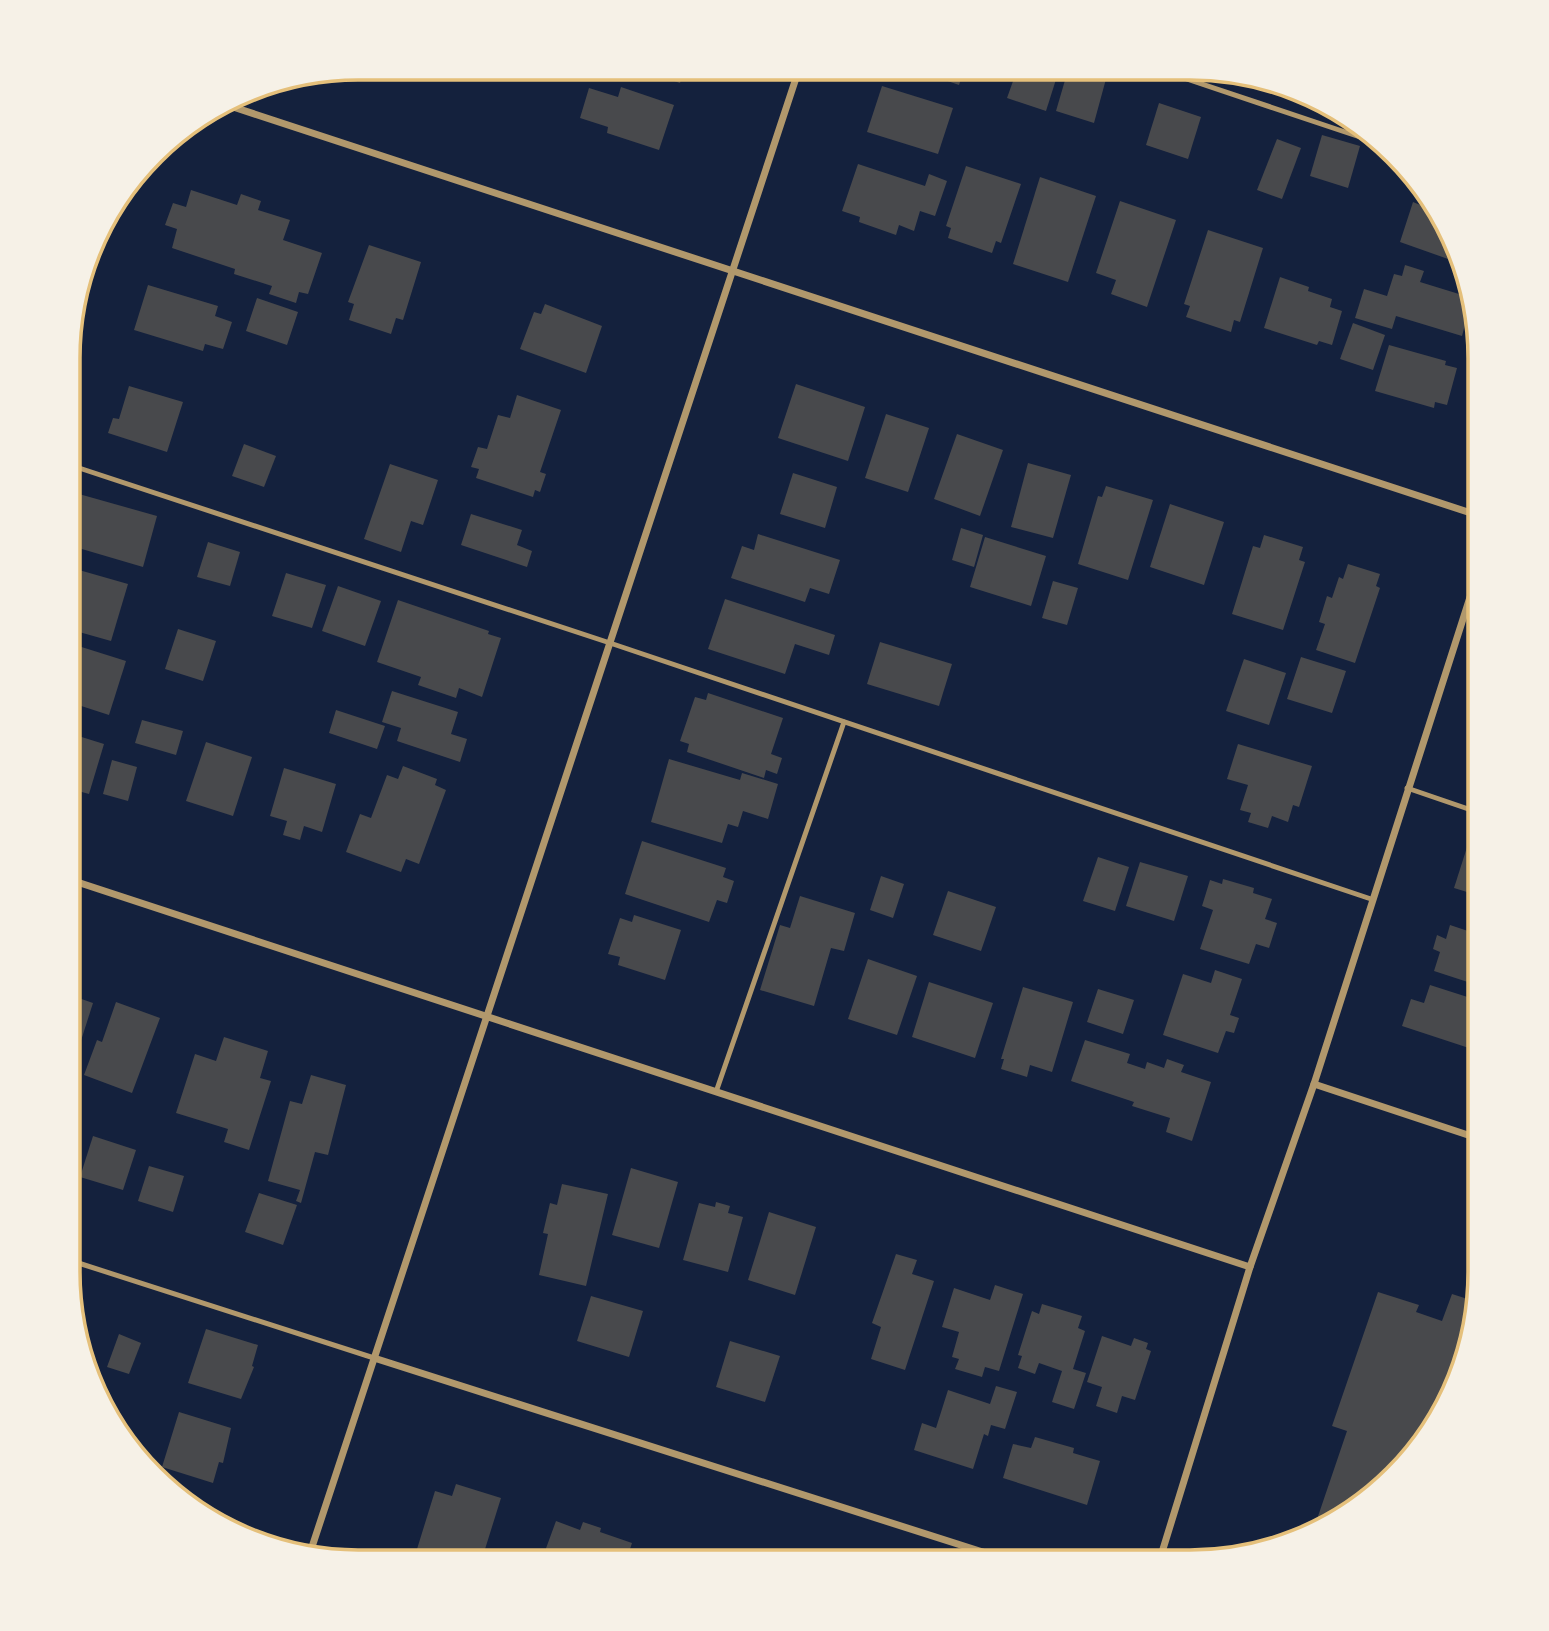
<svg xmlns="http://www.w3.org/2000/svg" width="1549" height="1631" font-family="'Golos Text',sans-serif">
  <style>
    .building { fill: #48494c }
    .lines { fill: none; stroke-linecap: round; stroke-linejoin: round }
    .service { stroke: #b1986c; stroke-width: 5 }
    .minor { stroke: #b1986c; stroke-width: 7 }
    .rim { fill: none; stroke: #e5c07b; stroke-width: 3.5 }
  </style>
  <rect width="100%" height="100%" fill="#14213d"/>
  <g class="building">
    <path d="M426,68L469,69L466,80Z"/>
    <path d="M695,69L693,74L684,71L680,83L641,70Z"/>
    <path d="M916,70H977L974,80L962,76L959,85Z"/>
    <path d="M1017,70H1059L1046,111L1007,98Z"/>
    <path d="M1068,70L1106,79L1094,123L1056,111Z"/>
    <path d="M882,86L953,108L938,154L867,132Z"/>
    <path d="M621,87L674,105L659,150L607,133L608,127L580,118L589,88L618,97Z"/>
    <path d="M1159,103L1201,117L1188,159L1146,145Z"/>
    <path d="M1322,135L1360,146L1348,188L1310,176Z"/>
    <path d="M1277,139L1301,148L1282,199L1257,190Z"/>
    <path d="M858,164L925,186L929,174L947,181L935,216L920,211L914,231L899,225L896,235L859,222L860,217L842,211Z"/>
    <path d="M966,166L1021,184L1001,243L996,241L992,253L948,238L951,228L946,226Z"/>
    <path d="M1040,177L1096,196L1068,282L1013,264Z"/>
    <path d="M191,190L237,205L241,194L261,201L258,210L290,220L283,240L322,253L308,294L299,292L296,303L269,294L272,286L234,274L235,269L172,248L177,229L165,225L173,203L186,207Z"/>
    <path d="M1433,200L1465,265L1400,242L1413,202L1430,209Z"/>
    <path d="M1120,201L1176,220L1147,307L1111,294L1116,280L1096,273Z"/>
    <path d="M1208,230L1263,248L1240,322L1234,320L1231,332L1186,317L1190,306L1184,304Z"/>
    <path d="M369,245L421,262L403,320L396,318L391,334L349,320L354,304L348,302Z"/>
    <path d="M1405,265L1424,271L1420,282L1472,298L1462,336L1396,316L1392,329L1355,318L1364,289L1387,296L1394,274L1402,276Z"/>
    <path d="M1280,277L1309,287L1308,291L1332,299L1330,307L1342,311L1332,345L1319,341L1317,345L1264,328Z"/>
    <path d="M148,285L218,306L215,316L232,322L223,349L205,344L203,351L134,330Z"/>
    <path d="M257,298L298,312L287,345L246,331Z"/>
    <path d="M545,304L602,326L586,373L520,349L534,312L541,314Z"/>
    <path d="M1353,323L1385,335L1373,370L1340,359Z"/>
    <path d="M1389,345L1446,361L1445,365L1457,368L1447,405L1435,402L1434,408L1375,391Z"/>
    <path d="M796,384L865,407L848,461L778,438Z"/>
    <path d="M129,386L183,402L167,452L108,433L113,418L119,419Z"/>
    <path d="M517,395L561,410L540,472L546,474L540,492L535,490L533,497L476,478L479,469L471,467L478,447L487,449L498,415L510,418Z"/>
    <path d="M886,414L929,428L908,492L865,478Z"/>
    <path d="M957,434L1003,450L980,516L934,499Z"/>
    <path d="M244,444L276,456L264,487L232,476Z"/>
    <path d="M1028,463L1071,475L1053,538L1011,527Z"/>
    <path d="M390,464L438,480L423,525L411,521L401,552L364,539Z"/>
    <path d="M793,473L837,487L825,528L780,514Z"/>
    <path d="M1106,486L1153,500L1128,580L1078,564L1098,496L1102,497Z"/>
    <path d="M79,494L157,516L143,567L75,547L73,518Z"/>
    <path d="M1170,504L1224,522L1204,585L1150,567Z"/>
    <path d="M471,514L522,530L517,545L532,551L527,567L461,545Z"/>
    <path d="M961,528L983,535L974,567L952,560Z"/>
    <path d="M758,534L840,560L829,594L810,588L805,602L731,578L742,546L754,550Z"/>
    <path d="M1264,535L1303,547L1299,560L1305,562L1283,630L1232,614L1253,546L1260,548Z"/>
    <path d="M985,537L1046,556L1031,606L970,587Z"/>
    <path d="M208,542L240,552L230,586L197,577Z"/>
    <path d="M1348,564L1380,574L1376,586L1380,588L1355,663L1316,650L1325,624L1319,622L1327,596L1332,598L1339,577L1343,579Z"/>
    <path d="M72,568L128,584L111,641L72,630Z"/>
    <path d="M286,573L326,585L312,628L272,616Z"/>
    <path d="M1053,581L1078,588L1067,625L1042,618Z"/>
    <path d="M338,586L381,601L365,646L322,631Z"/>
    <path d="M725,599L835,635L829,655L795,644L785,674L708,649Z"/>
    <path d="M398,600L489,631L488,634L501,638L482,697L459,688L456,698L418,685L421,677L377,662Z"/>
    <path d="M178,629L216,641L203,681L165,669Z"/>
    <path d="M880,642L952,664L939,706L867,684Z"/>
    <path d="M72,644L126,661L109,715L72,703Z"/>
    <path d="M1301,657L1346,671L1332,713L1287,699Z"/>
    <path d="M1244,659L1286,673L1269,725L1226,711Z"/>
    <path d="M392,691L458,712L451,734L467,739L460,762L397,741L401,728L382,722Z"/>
    <path d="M708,693L783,718L771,754L782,758L777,774L766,770L764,778L687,752L689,744L680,741L695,697L706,700Z"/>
    <path d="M336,710L385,726L377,749L329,733Z"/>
    <path d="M142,720L183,731L176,755L135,743Z"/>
    <path d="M72,734L104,744L89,794L71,789Z"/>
    <path d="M206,742L252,757L233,816L186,801Z"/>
    <path d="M1238,744L1312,766L1299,807L1293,805L1288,822L1272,816L1268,828L1248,822L1251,813L1240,810L1248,785L1227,779Z"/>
    <path d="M669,759L740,780L742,773L778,784L768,819L743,811L738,827L728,824L722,843L651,822Z"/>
    <path d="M112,760L137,767L128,801L103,794Z"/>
    <path d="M403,766L437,779L435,785L446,790L419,864L406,859L401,872L346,852L360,814L371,818L387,775L398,779Z"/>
    <path d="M284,768L336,784L322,832L304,826L300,840L283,835L287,821L270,816Z"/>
    <path d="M642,841L726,868L723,877L734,881L727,903L717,900L709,922L625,894Z"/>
    <path d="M1469,841L1480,844V896L1454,888Z"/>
    <path d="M1098,857L1129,867L1115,911L1083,901Z"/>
    <path d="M1140,862L1188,876L1174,921L1126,906Z"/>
    <path d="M881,876L904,884L893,918L870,910Z"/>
    <path d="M1223,879L1254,888L1253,893L1272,899L1265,919L1277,923L1269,948L1256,944L1249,964L1200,949L1213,910L1202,906L1210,880L1222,884Z"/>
    <path d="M948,891L996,907L981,951L933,935Z"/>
    <path d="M800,896L855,913L844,951L831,948L814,1006L760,990L780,925L790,928Z"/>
    <path d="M634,915L681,930L665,980L618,965L620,957L608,954L620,918L632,922Z"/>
    <path d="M1450,925L1480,935V986L1434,971L1440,952L1433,949L1437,935L1446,939Z"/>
    <path d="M868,959L917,976L897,1035L848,1019Z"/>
    <path d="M1215,970L1242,979L1230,1015L1239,1018L1234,1033L1226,1031L1218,1053L1163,1035L1183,974L1211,983Z"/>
    <path d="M929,982L993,1003L975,1058L912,1037Z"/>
    <path d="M1430,985L1480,1001L1478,1051L1402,1026L1411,999L1424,1003Z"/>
    <path d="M1023,987L1073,1002L1052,1072L1030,1065L1027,1077L1001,1069L1004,1059H1001Z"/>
    <path d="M1098,989L1134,1000L1123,1034L1087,1022Z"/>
    <path d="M70,995L93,1003L71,1072H70Z"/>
    <path d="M116,1002L160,1018L132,1093L84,1075L97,1040L102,1042Z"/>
    <path d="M224,1037L268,1051L260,1078L271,1081L249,1150L224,1142L228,1129L176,1113L195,1054L216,1061Z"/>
    <path d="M1085,1040L1130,1054L1127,1063L1145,1069L1147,1062L1164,1068L1167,1059L1184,1065L1181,1072L1211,1082L1192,1141L1166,1132L1170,1118L1132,1106L1134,1102L1071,1081Z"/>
    <path d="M311,1075L346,1085L328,1155L315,1152L301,1203L296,1201L300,1190L268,1181L290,1101L302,1104Z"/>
    <path d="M93,1136L136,1150L123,1190L80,1177Z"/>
    <path d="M149,1166L184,1176L173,1212L138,1201Z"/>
    <path d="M631,1168L678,1182L659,1248L612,1235Z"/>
    <path d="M562,1184L608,1194L586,1286L539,1275L548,1234L543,1233L550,1203L557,1205Z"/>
    <path d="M259,1193L297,1205L283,1245L245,1232Z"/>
    <path d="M716,1202L730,1206L728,1213L743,1217L728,1272L683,1260L699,1203L715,1207Z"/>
    <path d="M769,1212L816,1227L795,1295L748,1280Z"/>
    <path d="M896,1254L917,1260L912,1274L934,1281L905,1370L871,1359L881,1327L872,1323Z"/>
    <path d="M995,1285L1023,1294L999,1371L985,1367L982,1377L955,1369L959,1359L952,1357L959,1332L942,1327L954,1288L990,1300Z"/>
    <path d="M1378,1292L1419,1305L1416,1312L1442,1321L1452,1294L1477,1302L1442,1417L1352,1514L1312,1534L1347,1431L1332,1426Z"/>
    <path d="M591,1296L643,1311L629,1357L577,1341Z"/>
    <path d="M1042,1304L1082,1316L1078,1328L1085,1331L1073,1369L1086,1373L1074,1409L1052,1402L1062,1371L1039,1363L1035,1374L1018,1368L1022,1356L1018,1355L1032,1311L1039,1314Z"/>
    <path d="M206,1329L258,1345L252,1366L254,1367L241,1399L188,1383Z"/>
    <path d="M77,1331L88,1335L81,1355Z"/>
    <path d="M119,1334L141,1343L129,1374L107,1367Z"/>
    <path d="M1102,1336L1131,1346L1134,1338L1148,1343L1146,1349L1151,1351L1135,1400L1122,1396L1117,1413L1096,1406L1102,1387L1087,1382Z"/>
    <path d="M730,1341L780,1356L765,1402L716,1387Z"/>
    <path d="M996,1386L1017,1392L1005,1429L991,1425L988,1436L984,1434L973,1469L914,1450L922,1423L936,1428L948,1390L990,1404Z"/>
    <path d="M179,1412L231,1428L223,1463L219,1462L213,1483L162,1467Z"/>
    <path d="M1035,1437L1074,1448L1073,1453L1100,1461L1087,1505L1003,1478L1013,1444L1031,1448Z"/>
    <path d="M456,1484L501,1498L481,1562H413L435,1491L452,1496Z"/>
    <path d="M556,1521L580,1530L583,1522L601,1528L600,1532L632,1543L630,1549L647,1555L645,1562H541Z"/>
  </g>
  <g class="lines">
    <g class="service">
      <path d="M1163,71L1372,141"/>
      <path d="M73,466L610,643L1371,899"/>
      <path d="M1407,788L1480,813"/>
      <path d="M716,1092L844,722"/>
      <path d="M69,1260L374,1358"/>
    </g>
    <g class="minor">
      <path d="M227,105L1480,516"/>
      <path d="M71,880L1250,1267"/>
      <path d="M1314,1084L1480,1139"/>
      <path d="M374,1358L1014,1562"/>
      <path d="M310,1553L799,69"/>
      <path d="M1159,1562L1250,1267L1314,1084L1480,566"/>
    </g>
  </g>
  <path d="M0 0H1549V1631H0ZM358 80H1190A278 278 0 0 1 1468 358V1272A278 278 0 0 1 1190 1550H358A278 278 0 0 1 80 1272V358A278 278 0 0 1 358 80Z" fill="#f6f1e7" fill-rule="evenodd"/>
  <path class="rim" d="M358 80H1190A278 278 0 0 1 1468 358V1272A278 278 0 0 1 1190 1550H358A278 278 0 0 1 80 1272V358A278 278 0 0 1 358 80Z"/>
</svg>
